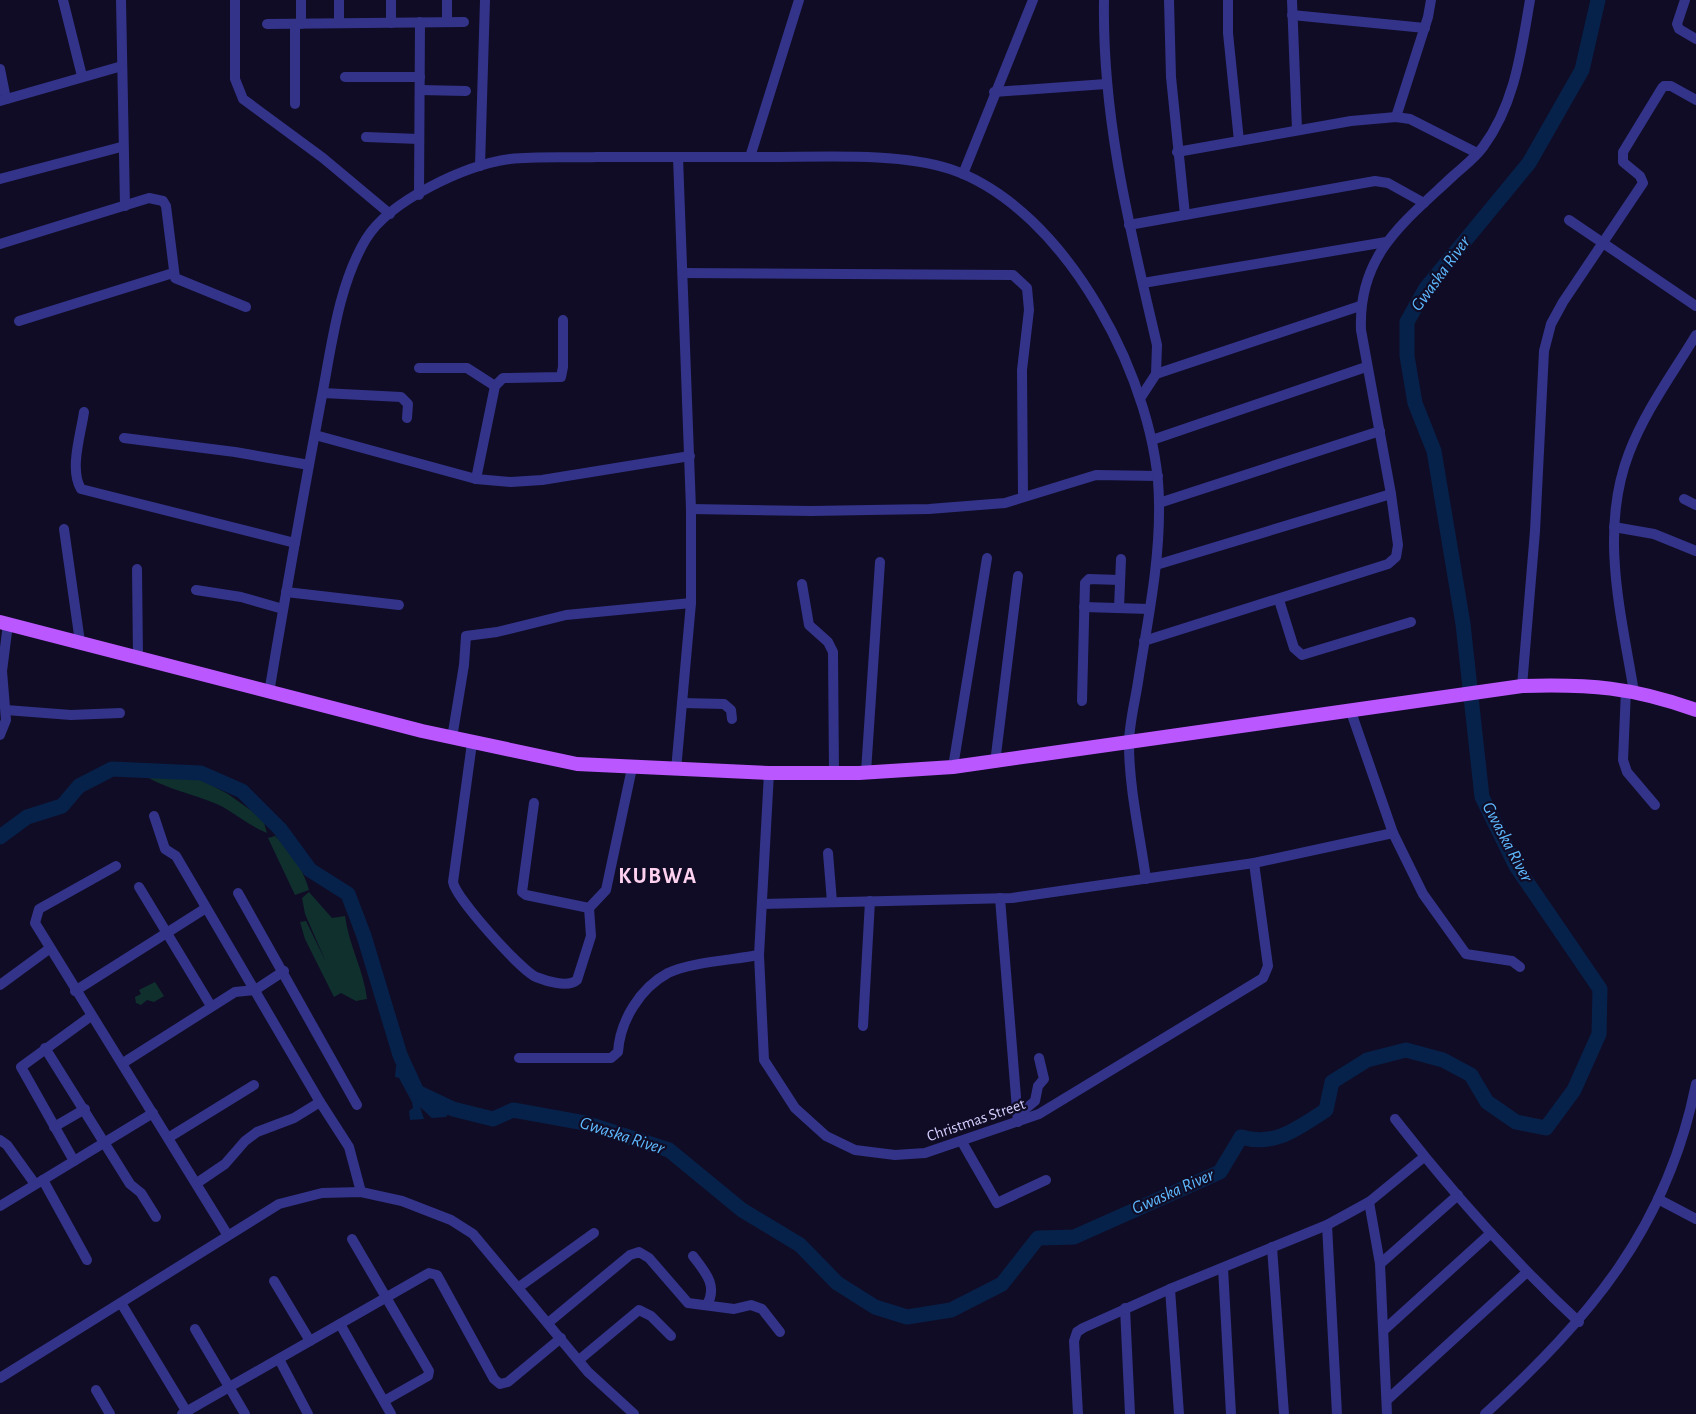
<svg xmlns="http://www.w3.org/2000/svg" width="1696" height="1414" font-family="'Alegreya Sans',sans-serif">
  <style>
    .green { fill: #0f302d }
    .water { fill: #07224a }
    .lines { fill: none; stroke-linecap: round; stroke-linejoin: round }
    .river { stroke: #07224a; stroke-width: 15 }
    .minor { stroke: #333389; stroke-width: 10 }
    .major { stroke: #ba57ff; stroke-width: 14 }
    .labels { text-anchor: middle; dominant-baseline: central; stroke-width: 4.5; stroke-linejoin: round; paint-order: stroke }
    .street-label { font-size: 16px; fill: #d4d0ff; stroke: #100c25 }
    .water-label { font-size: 18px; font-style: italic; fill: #5ebaff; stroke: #100c25 }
    .district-label { font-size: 22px; font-weight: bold; letter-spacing: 1.5px; fill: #ffd2f0; stroke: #100c25 }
  </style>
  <rect width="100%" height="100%" fill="#100c25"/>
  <g class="green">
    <path d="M142,773L196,777L228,794L263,819L267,833C250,826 238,816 223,807C200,795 159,788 142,773Z"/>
    <path d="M275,836C291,850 303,869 309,890L295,895L268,838Z"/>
    <path d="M309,892L332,918L345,916C349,946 364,971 367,999L356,1001L341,993L334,997L305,939L300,922L306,921L326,962L305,914L302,898Z"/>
    <path d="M155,982L164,996L154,1002L147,1000L141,1005L136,1003L135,997L141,994L139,990Z"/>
  </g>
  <path class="water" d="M401,1063L416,1094L451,1110L446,1117L432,1118L420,1107L424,1119L410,1120L409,1111L413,1108L412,1102L399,1078L395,1077L396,1066Z"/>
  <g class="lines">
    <path class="river" d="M0,837L27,817L62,806L79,786L112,769L201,773L242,791L280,829L310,870L348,894L364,936L400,1055L417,1092L453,1109L493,1119L513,1110L585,1123L669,1150L742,1210L800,1245L837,1283L875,1307L907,1317L951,1310L1002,1284L1038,1238L1074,1237L1220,1172L1241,1137C1275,1147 1298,1128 1326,1110L1332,1082L1367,1060L1406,1050L1443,1060L1471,1075L1487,1102L1516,1122L1546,1128L1574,1090L1599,1034L1600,989L1516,866L1482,797L1463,624L1434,451L1415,403L1407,356V322L1426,288L1529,163L1582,70L1598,0"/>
    <g class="minor">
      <path d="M63,0L82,76"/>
      <path d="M121,0L125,206"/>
      <path d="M235,0V79L243,99L323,158L390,214"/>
      <path d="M301,0V24"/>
      <path d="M339,0V23"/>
      <path d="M391,0V23"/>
      <path d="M447,0V22"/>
      <path d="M1104,0C1102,120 1130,229 1157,345L1156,374L1141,397"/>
      <path d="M1169,0L1171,77L1185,215"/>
      <path d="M1228,0V33L1239,141"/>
      <path d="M1292,0L1297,130"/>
      <path d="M1685,0L1677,24L1679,29L1696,39"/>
      <path d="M1292,15L1425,28"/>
      <path d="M267,24L464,22"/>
      <path d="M0,69L6,99"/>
      <path d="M345,77H420"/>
      <path d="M420,90L466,91"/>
      <path d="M994,92L1106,84"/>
      <path d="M0,101L122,66"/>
      <path d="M295,104V24"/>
      <path d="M1396,117L1428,17L1431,0"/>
      <path d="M366,137L419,139"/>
      <path d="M1177,152L1351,121L1396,117L1410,119L1477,153"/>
      <path d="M750,157L799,0"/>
      <path d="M480,166L485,0"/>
      <path d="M963,174L1033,0"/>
      <path d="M0,179L121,147"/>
      <path d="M419,195L420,22"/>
      <path d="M1569,220L1696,306"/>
      <path d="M1129,225L1375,181L1388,183L1424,203"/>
      <path d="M0,244L149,198L163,201L166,206L175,278L246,307"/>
      <path d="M683,273L1013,275L1027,288L1029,310L1022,370L1023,497"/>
      <path d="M1143,283L1386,242"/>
      <path d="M19,321L173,273"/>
      <path d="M419,368H467L495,386"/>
      <path d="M1156,374L1360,306"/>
      <path d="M323,393L401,397L408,404L407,418"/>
      <path d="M84,412C81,434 69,469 81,489L295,543"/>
      <path d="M315,435L476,479L511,482L542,480L690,456"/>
      <path d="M124,438L235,452L309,465"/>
      <path d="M1152,440L1366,367"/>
      <path d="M476,479L495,386L503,378L561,377L563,367V320"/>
      <path d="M1684,499L1696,505"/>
      <path d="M1159,503L1380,431"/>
      <path d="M691,509L811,511L929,509L1005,503L1096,475L1158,476"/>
      <path d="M1614,527L1654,534L1696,551"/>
      <path d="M64,529L80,642"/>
      <path d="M1156,565L1391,494"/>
      <path d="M137,569L138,658"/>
      <path d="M802,584L809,625L828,642L833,652L834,773"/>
      <path d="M196,590L241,597L283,609"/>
      <path d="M286,592L399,605"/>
      <path d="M1279,600L1294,648L1302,655L1411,622"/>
      <path d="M1084,607L1149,609"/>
      <path d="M1119,608L1121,559"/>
      <path d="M1144,641L1388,564L1396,557L1398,545L1391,494L1361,330C1358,255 1403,223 1453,176C1463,167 1475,158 1483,147C1515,104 1521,52 1530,0"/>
      <path d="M1522,686L1535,531L1544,351L1551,324L1563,302L1643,183L1640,176L1623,162V152L1662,88L1664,86H1671L1696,100"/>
      <path d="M1626,690L1623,760L1627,772L1655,805"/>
      <path d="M1634,692C1621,613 1599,531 1629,453C1645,411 1673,373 1696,335"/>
      <path d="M269,693C285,597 302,502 320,406C331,352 337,287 366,239C390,200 466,165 510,159C539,156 568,158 597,157C649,157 701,157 752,157C811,158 895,151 950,169C1067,208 1159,386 1159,504C1160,564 1147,623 1138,682C1135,702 1129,724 1129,744C1129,788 1140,835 1146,879"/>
      <path d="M1082,701L1085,583L1089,579L1120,580"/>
      <path d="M682,703L724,704L731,710L732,719"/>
      <path d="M1350,709L1393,833L1423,894L1466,954L1512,961L1520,967"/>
      <path d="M6,710L71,715L120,713"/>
      <path d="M0,735L6,720L2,671L8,624"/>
      <path d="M452,738L464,665L466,636L497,632L566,615L691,603"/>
      <path d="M472,743L453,882C456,899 521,970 536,977C546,981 568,988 577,980L591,936L589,908"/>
      <path d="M995,763L1018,576"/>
      <path d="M953,767L987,558"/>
      <path d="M676,770L691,603V509L678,157"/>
      <path d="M866,772L880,562"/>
      <path d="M769,773L759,955L764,1060L795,1108L826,1136L855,1150L895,1155L925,1153L1039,1114L1263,978L1268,966L1254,863"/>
      <path d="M534,803L522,892L526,895L589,908L606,890L632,768"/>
      <path d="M154,816L165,849L176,856L320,1102L349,1147L361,1192"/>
      <path d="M828,853L832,902"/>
      <path d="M116,866L39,909L35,923L227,1234"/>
      <path d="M139,887L211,1006"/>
      <path d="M238,893L357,1105"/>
      <path d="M1000,898L1018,1122"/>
      <path d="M762,904L1012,898L1254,863L1393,833"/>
      <path d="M0,985L49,949"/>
      <path d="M75,991L206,908"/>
      <path d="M863,1026L870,901"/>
      <path d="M45,1048L130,1184L141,1193L156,1217"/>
      <path d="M519,1058H611L618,1052C620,1021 640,988 668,973C691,962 733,960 759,955"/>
      <path d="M123,1063L235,992L255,990L284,971"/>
      <path d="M1018,1115L1035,1101L1038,1086L1044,1079L1039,1058"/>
      <path d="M1395,1119C1451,1191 1512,1260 1579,1322"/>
      <path d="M54,1127L85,1109"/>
      <path d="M168,1138L254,1085"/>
      <path d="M0,1140L7,1145L35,1184"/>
      <path d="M962,1142L997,1203L1046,1180"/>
      <path d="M74,1161L21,1067L91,1016"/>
      <path d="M43,1180L87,1260"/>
      <path d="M197,1183L225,1164L245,1141L257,1132L294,1118L320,1102"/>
      <path d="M1658,1199L1696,1219"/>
      <path d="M1369,1202L1380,1264L1387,1414"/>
      <path d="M0,1206L153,1113"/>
      <path d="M1327,1225L1337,1414"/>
      <path d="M352,1239L429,1371L428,1376L384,1401"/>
      <path d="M1272,1247L1284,1414"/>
      <path d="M693,1256C705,1272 718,1285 707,1305"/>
      <path d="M1380,1264L1458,1195"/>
      <path d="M1223,1268L1231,1414"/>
      <path d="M274,1281L310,1341"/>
      <path d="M519,1287L594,1233"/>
      <path d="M1170,1289L1179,1414"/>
      <path d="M121,1303L188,1414"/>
      <path d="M1125,1308L1130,1414"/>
      <path d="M548,1323L630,1255L639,1252L649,1258L688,1303L734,1309L751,1305L762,1309L780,1332"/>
      <path d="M340,1324L391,1414"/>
      <path d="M195,1329L245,1414"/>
      <path d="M1384,1330L1491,1233"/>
      <path d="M279,1359L308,1414"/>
      <path d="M579,1360L639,1310L651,1316L671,1336"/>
      <path d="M0,1378L279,1204L322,1193L361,1192L402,1201L451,1220L473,1234L588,1372L634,1414"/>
      <path d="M96,1390L110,1414"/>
      <path d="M1387,1400L1526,1273"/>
      <path d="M182,1414L429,1273L437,1275L494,1379L500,1384L508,1382L561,1338"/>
      <path d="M1078,1414L1074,1341L1077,1332L1083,1328L1170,1289L1327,1225L1369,1202L1424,1157"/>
      <path d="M1485,1414C1590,1318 1667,1228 1696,1084"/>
    </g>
    <path class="major" d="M0,622L422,731L577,764L769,773H859L953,767L1522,686C1590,684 1632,687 1696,710"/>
  </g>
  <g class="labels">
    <g class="street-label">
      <text transform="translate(976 1120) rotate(-19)">Christmas Street</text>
    </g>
    <g class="water-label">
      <text transform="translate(1441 274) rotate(-54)">Gwaska River</text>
      <text transform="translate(1507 842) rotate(62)">Gwaska River</text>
      <text transform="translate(622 1136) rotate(18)">Gwaska River</text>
      <text transform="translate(1173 1192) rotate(-24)">Gwaska River</text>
    </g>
    <g class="district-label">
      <text x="658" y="876">KUBWA</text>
    </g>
  </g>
</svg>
